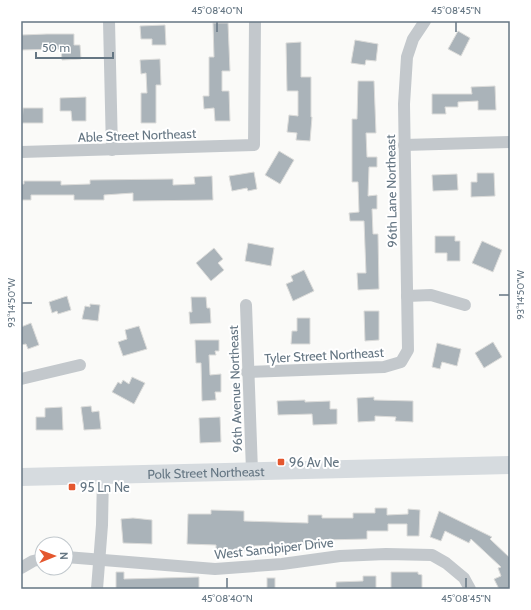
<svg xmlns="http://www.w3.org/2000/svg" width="531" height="610" font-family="Cabin,sans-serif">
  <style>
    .building { fill: #aab3b9; stroke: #dcdcda }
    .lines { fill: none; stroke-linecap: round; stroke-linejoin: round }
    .street { stroke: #c3c8cc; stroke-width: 12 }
    .secondary { stroke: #d6dbdf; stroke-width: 18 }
    .ticks { fill: none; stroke: #657683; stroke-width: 1.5 }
    .poi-dot { fill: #e4572e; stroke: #fff; stroke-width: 1.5 }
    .labels { text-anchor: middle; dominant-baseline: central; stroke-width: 4; stroke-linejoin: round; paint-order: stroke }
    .street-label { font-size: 13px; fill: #657683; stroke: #fff }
    .poi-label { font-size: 13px; fill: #657683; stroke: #fff; text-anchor: start }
    .neatline { fill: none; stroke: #657683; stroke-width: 1.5 }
    .ticks-label { font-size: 10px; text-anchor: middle; fill: #657683 }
  </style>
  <rect width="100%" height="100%" fill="#fafaf8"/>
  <g class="building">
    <path d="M213,23H228L230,71H222V91H229L230,121H215L214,108L204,109L203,96H209V57H214Z"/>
    <path d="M165,25L166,45H152V39H141L140,26Z"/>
    <path d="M458,31L470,38L461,56L448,49Z"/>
    <path d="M47,34H74V45H80L81,59L62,60L61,49L21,50V35Z"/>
    <path d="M355,40L378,44L376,61L366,60L365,65L351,63Z"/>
    <path d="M301,42V77H311V117H312L310,141L296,140L297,133L287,132L289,115L298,116V91H287L286,43Z"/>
    <path d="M160,59L161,85H156V123H141V93H147L146,73L141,74L140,60Z"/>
    <path d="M358,81H374L376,133H366L367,157H377V167H369L368,196L377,195V209H372L373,234H378L379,289L358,290L357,273H366L364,221H350L349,213L359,212L358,182H352V119H357Z"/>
    <path d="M495,86L496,110H478V101L458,102V107H445L446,114H432V94H472L471,87Z"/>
    <path d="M86,97V121H72L71,111H60V98Z"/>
    <path d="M23,108H43V123H22Z"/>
    <path d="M279,151L294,160L280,184L265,175Z"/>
    <path d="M254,172L257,189L248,191L247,188L232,191L229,176Z"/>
    <path d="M477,173H494L495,196L471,197V182H477Z"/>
    <path d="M457,174L458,190L433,191L432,175Z"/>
    <path d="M212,176L213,200L133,201V193L104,195V200H74V195H31V200H21V184H24V181H61V185L90,184V180L173,179V185L195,184L194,177Z"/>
    <path d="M435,236H455V241H460V261H447V253H435Z"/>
    <path d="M482,241L502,250L493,272L472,263Z"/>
    <path d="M248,243L274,248L271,266L245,261Z"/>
    <path d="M214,248L223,259L218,263L224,270L211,281L196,263Z"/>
    <path d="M304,270L314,291L293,301L286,284L293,281L291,276Z"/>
    <path d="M67,296L71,310L58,314L57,311L52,313L49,302Z"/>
    <path d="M191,297H206L207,308H210L211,323L190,324L189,312H192Z"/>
    <path d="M90,304L100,305L98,321L82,319L85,306L90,307Z"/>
    <path d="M364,311H379V340L365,341Z"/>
    <path d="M297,318H310V344H291L292,331H297Z"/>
    <path d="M31,323L39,345L28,349L26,344L21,345V327Z"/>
    <path d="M139,326L147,349L123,356L118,342L127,339L125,330Z"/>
    <path d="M195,340H219V351H215L216,355H209L210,375L221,374V392H215L216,400L202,401L201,363H196Z"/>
    <path d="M493,342L502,357L484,368L475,353Z"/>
    <path d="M437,343L461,349L457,366L442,362L440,369L432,367Z"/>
    <path d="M132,377L145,383L134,404L112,392L118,382L121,384L123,380L129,384Z"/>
    <path d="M374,397V400L413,401V422L395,421L396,417L375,416V421L358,422L357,398Z"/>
    <path d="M305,400V402L330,401V409H337V424L313,425L312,414L278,415L277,401Z"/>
    <path d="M91,406L92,412L99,411L101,429L84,430L81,407Z"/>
    <path d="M62,407L63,430H36V417H45V408Z"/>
    <path d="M220,417L221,442L200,443L199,418Z"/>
    <path d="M375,508H387V515L408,514V509L420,510L419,536H407V524H388V531H367V539L322,540V544H293V547H282V545L254,546V551H216V545L187,544L188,514H211V510L244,511V521L308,523V515H322V518H353V513H375Z"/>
    <path d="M439,511L492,537L490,539L510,558V589H499L494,579L501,576L498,568L501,567L471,539L469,543L445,531L441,541L430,537Z"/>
    <path d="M133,518L152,520V544L123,543L121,519Z"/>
    <path d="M116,572H124V579L199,577V589H116Z"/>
    <path d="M391,572H418V574L422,575V589H391Z"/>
    <path d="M363,576H376V589H336V582L363,581Z"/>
    <rect x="267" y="578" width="8" height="11"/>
  </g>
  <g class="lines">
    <g class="street">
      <path d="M109,21L112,150"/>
      <path d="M404,145L510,142"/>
      <path d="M21,152L254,145L255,21"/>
      <path d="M407,296L431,295L465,305"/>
      <path d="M246,305L252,471"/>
      <path d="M247,372L384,367L401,362L408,350L404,104L407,57L413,39L425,21"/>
      <path d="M21,379L80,365"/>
      <path d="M66,557L215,569L282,564L340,556L386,554L432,555L446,563L464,578L470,589"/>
      <path d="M21,568L33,561L42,559"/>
      <path d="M97,589L102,525L103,475"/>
    </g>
    <path class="secondary" id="s1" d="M21,477L510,465"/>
  </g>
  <path class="ticks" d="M217,22V32M456,22V32M499,295H509M22,303H32M227,578V588M466,578V588"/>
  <g class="poi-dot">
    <rect x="277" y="458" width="8" height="8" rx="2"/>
    <rect x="68" y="483" width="8" height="8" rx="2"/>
  </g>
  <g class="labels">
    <g class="street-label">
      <text transform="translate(137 135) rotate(-2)">Able Street Northeast</text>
      <text transform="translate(391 191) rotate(-91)">96th Lane Northeast</text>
      <text transform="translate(324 355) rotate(-3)">Tyler Street Northeast</text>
      <text transform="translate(235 389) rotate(-92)">96th Avenue Northeast</text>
      <text stroke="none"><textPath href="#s1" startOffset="185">Polk Street Northeast</textPath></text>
      <text transform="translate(274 548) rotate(-6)">West Sandpiper Drive</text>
    </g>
    <g class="poi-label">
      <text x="289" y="462">96 Av Ne</text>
      <text x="80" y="487">95 Ln Ne</text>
    </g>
  </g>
  <rect width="531" height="610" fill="none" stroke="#ffffff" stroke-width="44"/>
  <g transform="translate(54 556) rotate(89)"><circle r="19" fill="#ffffff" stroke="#c1c8cd"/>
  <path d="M0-3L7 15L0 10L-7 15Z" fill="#e4572e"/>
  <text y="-6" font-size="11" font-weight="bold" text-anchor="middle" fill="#657683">N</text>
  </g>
  <path d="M36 52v6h77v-6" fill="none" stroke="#657683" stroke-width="2"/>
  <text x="42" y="52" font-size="12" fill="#657683" stroke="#ffffff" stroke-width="3" paint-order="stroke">50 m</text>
  <rect x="22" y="22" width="487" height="566" class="neatline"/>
  <g class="ticks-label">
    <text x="217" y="14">45°08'40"N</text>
    <text x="456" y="14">45°08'45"N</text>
    <text transform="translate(520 295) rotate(-90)" y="4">93°14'50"W</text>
    <text transform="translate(11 303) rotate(-90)" y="4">93°14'50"W</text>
    <text x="227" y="602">45°08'40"N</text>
    <text x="466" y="602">45°08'45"N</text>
  </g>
</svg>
